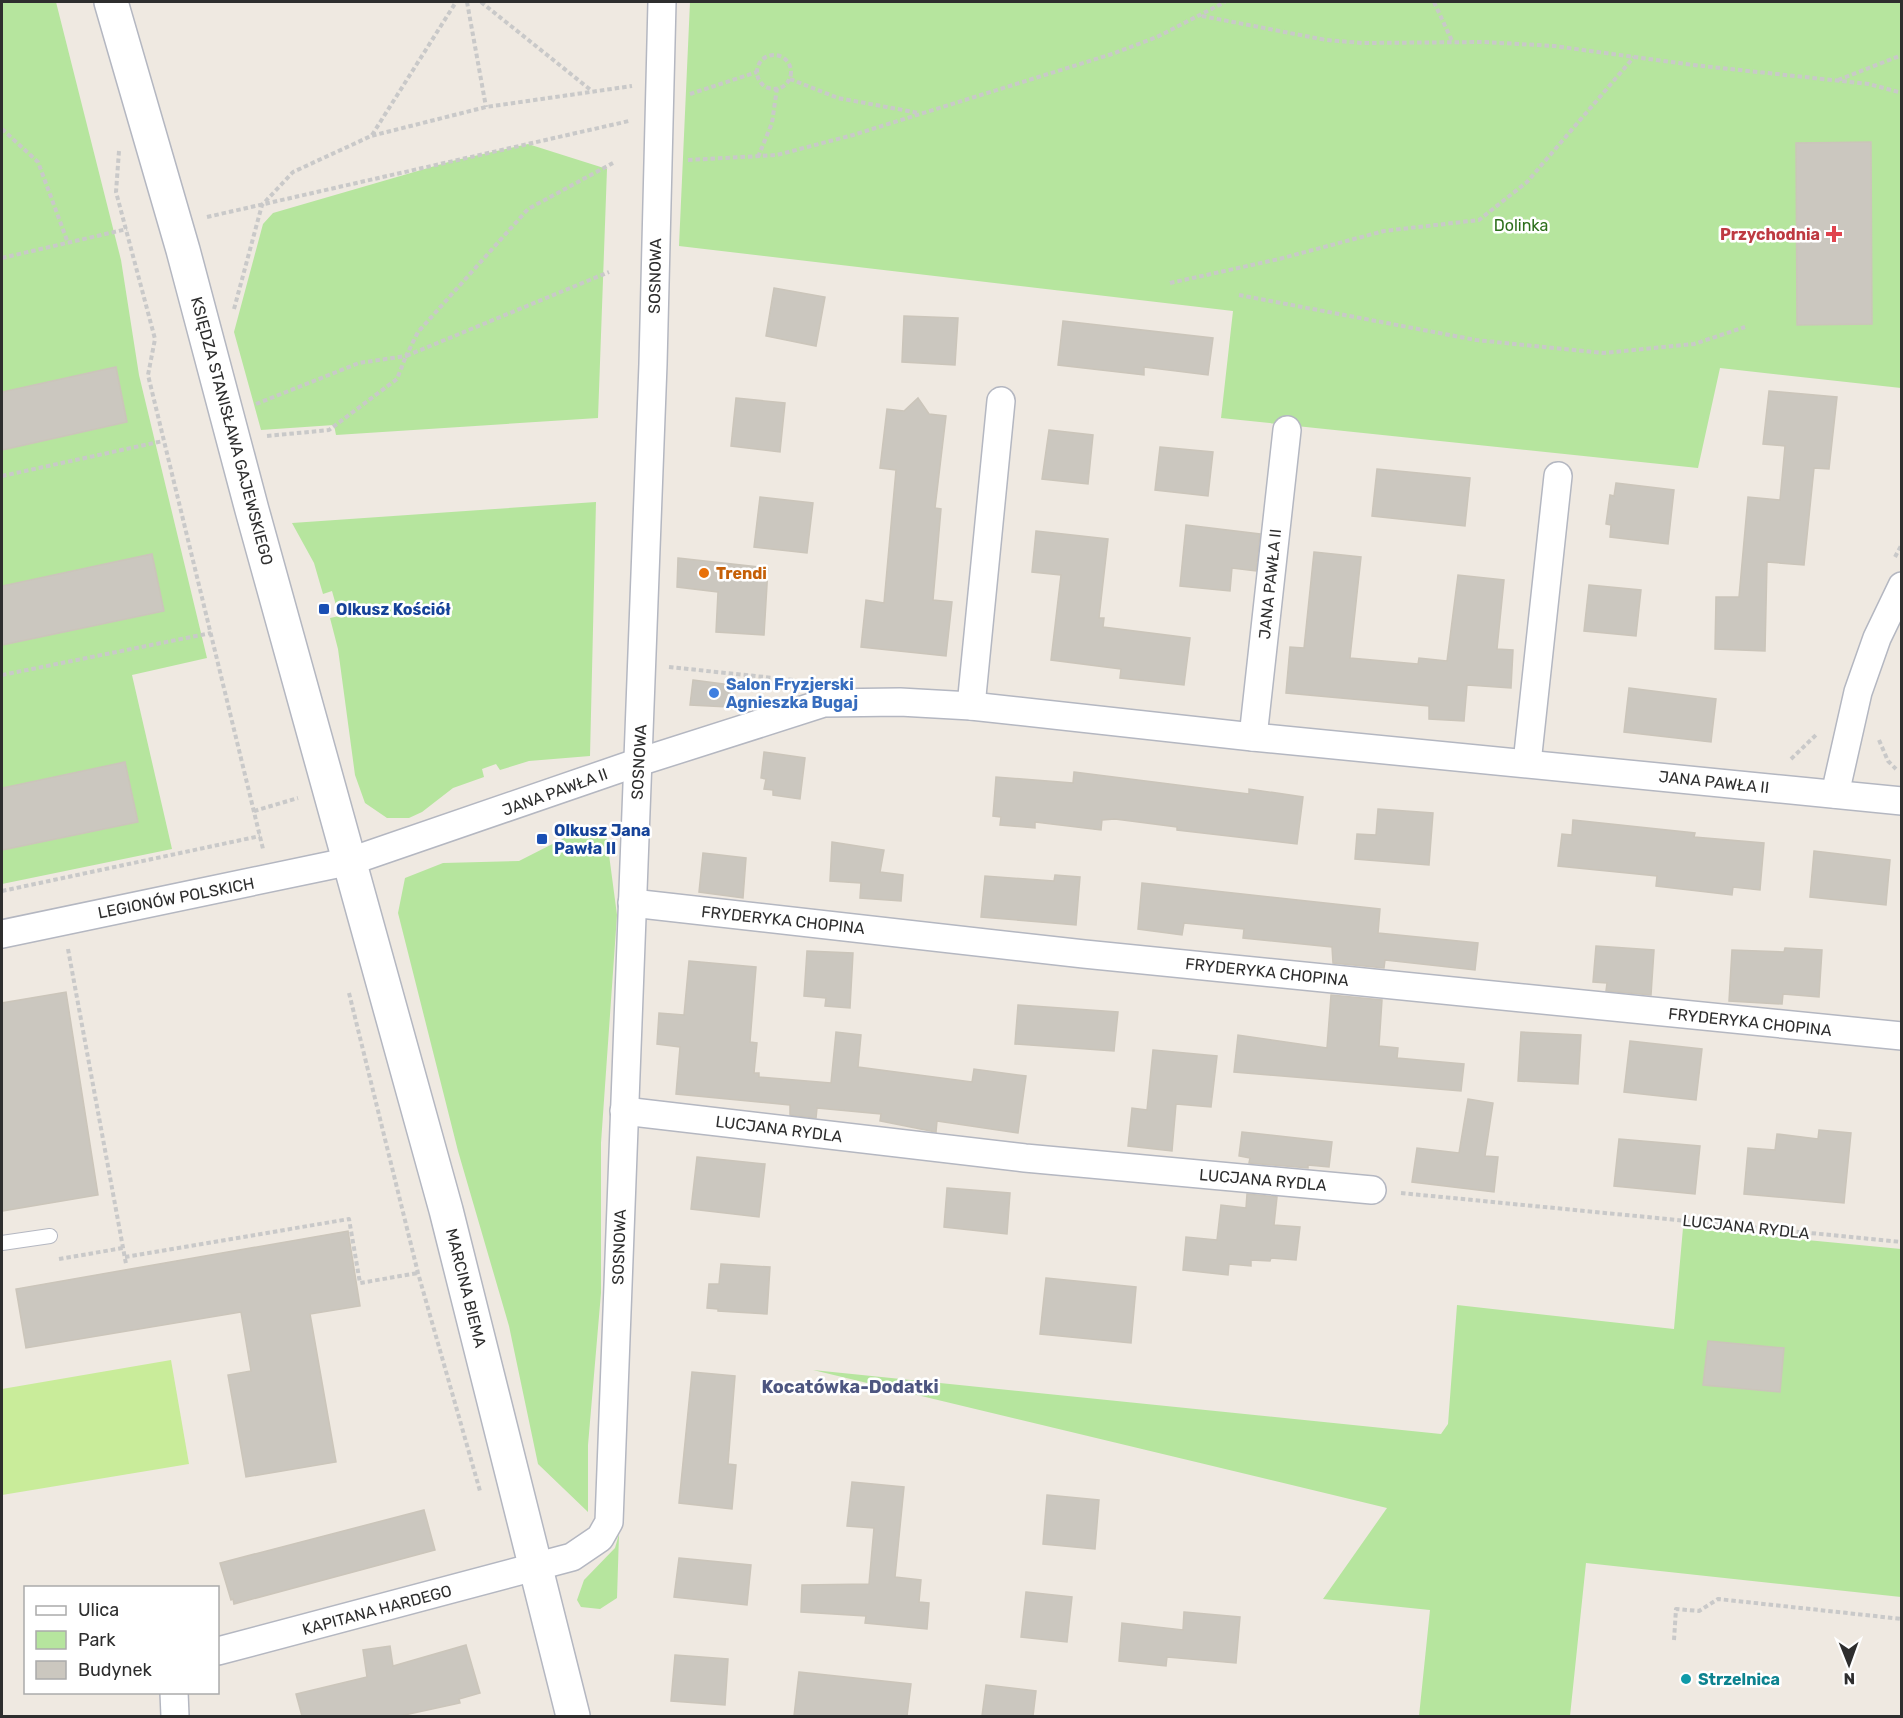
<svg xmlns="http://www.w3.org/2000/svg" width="1903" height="1718" font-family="Rubik,sans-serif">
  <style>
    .green { fill: #b6e59e }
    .pitch { fill: #c9ec9a }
    .building { fill: #cbc7bf; stroke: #cbc5ba; stroke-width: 1.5 }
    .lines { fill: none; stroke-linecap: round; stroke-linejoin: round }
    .lane-casing { stroke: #b4b7c1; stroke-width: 16 }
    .street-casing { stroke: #b4b7c1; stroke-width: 30 }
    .secondary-casing { stroke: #b4b7c1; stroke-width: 36 }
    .path { stroke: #c9c9c9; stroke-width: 4; stroke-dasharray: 4.5 3; stroke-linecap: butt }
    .lane { stroke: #fff; stroke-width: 14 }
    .street { stroke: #fff; stroke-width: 27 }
    .secondary { stroke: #fff; stroke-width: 33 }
    .health-dot { fill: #e0444e; stroke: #fff; stroke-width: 2 }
    .food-dot { fill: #e8710a; stroke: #fff; stroke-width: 2 }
    .transit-dot { fill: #1a4fb4; stroke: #fff; stroke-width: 2 }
    .shop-dot { fill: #3f7fe0; stroke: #fff; stroke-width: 2 }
    .culture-dot { fill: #0f9aa8; stroke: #fff; stroke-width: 2 }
    .labels { text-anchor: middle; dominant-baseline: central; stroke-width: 5; stroke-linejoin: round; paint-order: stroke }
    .park-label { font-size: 16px; fill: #2c6e1b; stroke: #fff }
    .health-label { font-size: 16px; font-weight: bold; fill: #be3a42; stroke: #fff; text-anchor: end }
    .street-label { font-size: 16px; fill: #2e2e2e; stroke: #fff }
    .food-label { font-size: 16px; font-weight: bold; fill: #c56008; stroke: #fff; text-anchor: start }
    .transit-label { font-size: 16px; font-weight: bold; fill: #164399; stroke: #fff; text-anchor: start }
    .shop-label { font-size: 16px; font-weight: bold; fill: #366cbe; stroke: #fff; text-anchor: start }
    .culture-label { font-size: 16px; font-weight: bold; fill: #0d838f; stroke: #fff; text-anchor: start }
    .neighbourhood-label { font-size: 18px; font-weight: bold; fill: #4d5680; stroke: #fff }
  </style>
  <rect width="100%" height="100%" fill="#efe9e1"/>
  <g class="green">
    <path d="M2,2H56L121,260L139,375L207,658L132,675L172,849L2,884Z"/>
    <path d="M690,2H1901V388L1720,368L1698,468L1221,418L1233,311L679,246Z"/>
    <path d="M528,144L607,169L598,418L336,435L334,425L261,430L234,332L263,224L273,213L452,161Z"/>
    <path d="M596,502L590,756L529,761L500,770L496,764L482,769L484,777L453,788L422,812L409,818H387L365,803L355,775L338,649L330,618L339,616L332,591L323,594L314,563L292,523Z"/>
    <path d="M576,832H606L617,915L601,1143V1293L588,1445V1512L538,1464L509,1326L458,1151L398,913L405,878L443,863L519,861Z"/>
    <path d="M1683,1228L1901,1249V1597L1586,1563L1570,1716H1419L1430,1610L1323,1599L1387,1508L813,1370L1441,1434L1448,1424L1457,1305L1674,1329Z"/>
    <path d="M619,1534L617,1598L600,1609L581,1607L577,1600L584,1580L615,1548Z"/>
  </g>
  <path class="pitch" d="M171,1360L189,1464L2,1495V1389Z"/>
  <g class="building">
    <path d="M1871,142L1872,324L1797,325L1796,143Z"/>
    <path d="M774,288L825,297L816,346L766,336Z"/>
    <path d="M904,316L958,318L955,365L902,362Z"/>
    <path d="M1063,321L1213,338L1208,375L1144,367V375L1058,365Z"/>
    <path d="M116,367L127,422L2,450V392Z"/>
    <path d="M1769,391L1837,397L1829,469L1814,468L1804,565L1767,562L1765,651L1715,649L1716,597H1739L1748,497L1780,500L1785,446L1763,444Z"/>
    <path d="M736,398L785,403L780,452L731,446Z"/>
    <path d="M918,398L929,414L946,416L935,508L941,509L933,600L952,602L946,656L861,647L866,600L884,603L896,470L880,468L887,409L904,411Z"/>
    <path d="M1049,430L1093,435L1088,484L1042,479Z"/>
    <path d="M1160,447L1213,452L1208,496L1155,490Z"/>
    <path d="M1377,469L1470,478L1465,526L1372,516Z"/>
    <path d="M1616,483L1674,490L1668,544L1610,537L1611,525L1606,524L1610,495L1614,496Z"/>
    <path d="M760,497L813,503L807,553L754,547Z"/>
    <path d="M1186,525L1260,534L1256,571L1232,568L1230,591L1180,586Z"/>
    <path d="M1036,531L1108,539L1099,618H1104L1103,627L1190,638L1184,685L1120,678L1121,669L1051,660L1061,575L1032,572Z"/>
    <path d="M1314,552L1361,557L1350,658L1418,664L1419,658L1447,661L1458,575L1504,580L1497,649L1513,650L1511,688L1467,685L1464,721L1429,719V706L1286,693L1290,647L1304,648Z"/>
    <path d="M152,554L164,611L2,645V586Z"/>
    <path d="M678,558L768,568L764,635L716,632L718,592L677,587Z"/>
    <path d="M1589,585L1641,590L1636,636L1584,631Z"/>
    <path d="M693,680L731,685L728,707L690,705Z"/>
    <path d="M1629,688L1716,699L1711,742L1624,732Z"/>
    <path d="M764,752L805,758L800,799L773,795V790L764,789L766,779L761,778Z"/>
    <path d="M125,762L138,822L2,850V788Z"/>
    <path d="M1074,772L1249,794V789L1303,797L1297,844L1177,830V827L1115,819L1102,820L1101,830L1035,822V828L1000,825L1001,817L993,816L996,777L1073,783Z"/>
    <path d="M1378,809L1433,813L1429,865L1355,859L1357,834L1376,835Z"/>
    <path d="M1573,820L1695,833L1694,837L1764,843L1760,890L1733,887L1732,895L1656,886L1657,876L1558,866L1562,834L1572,835Z"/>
    <path d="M832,842L884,850L880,872L903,875L901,901L860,898L861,883L830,881Z"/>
    <path d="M1814,851L1890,860L1886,905L1810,897Z"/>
    <path d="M703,853L746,858L743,898L699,892Z"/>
    <path d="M1055,875L1080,877L1076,925L981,917L985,876L1054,881Z"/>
    <path d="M1142,883L1380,909L1378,933L1478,943L1475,970L1385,960L1384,968L1333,963L1332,947L1243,938L1244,929L1184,923L1182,935L1138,929Z"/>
    <path d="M1596,946L1654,950L1651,995L1606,991L1607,983L1593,982Z"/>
    <path d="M1785,948L1822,950L1819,997L1783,994L1782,1004L1729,1001L1732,950L1784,952Z"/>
    <path d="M807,951L853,953L850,1008L825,1006L826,998L804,996Z"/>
    <path d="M689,961L756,967L750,1042L757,1043L754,1073H759V1077L831,1083L836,1032L861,1035L858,1067L972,1082L974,1069L1026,1076L1018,1133L937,1121L936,1132L880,1121L881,1114L817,1108L816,1118L790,1115V1105L676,1094L680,1047L657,1044L659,1013L684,1015Z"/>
    <path d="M66,992L98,1195L2,1211V1003Z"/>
    <path d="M1331,995L1382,1000L1379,1046L1398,1048L1397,1058L1464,1064L1461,1091L1234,1072L1238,1035L1327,1048Z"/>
    <path d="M1018,1005L1118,1012L1114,1051L1015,1044Z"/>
    <path d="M1521,1032L1581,1035L1578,1084L1518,1081Z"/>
    <path d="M1630,1041L1702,1049L1696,1100L1624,1092Z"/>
    <path d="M1153,1050L1217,1056L1211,1107L1176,1104L1172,1151L1128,1146L1132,1108L1147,1110Z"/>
    <path d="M1468,1099L1493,1103L1485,1156L1498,1157L1494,1192L1412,1182L1417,1148L1459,1153Z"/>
    <path d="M1819,1130L1851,1133L1844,1203L1744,1194L1748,1148L1775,1150L1777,1134L1818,1139Z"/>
    <path d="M1242,1132L1332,1142L1329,1167L1308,1165V1168L1249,1163L1250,1158L1239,1156Z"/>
    <path d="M1619,1139L1700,1146L1695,1194L1614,1186Z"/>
    <path d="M697,1157L765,1164L759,1217L691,1209Z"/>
    <path d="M947,1188L1010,1193L1007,1234L944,1227Z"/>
    <path d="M1247,1194L1277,1197L1274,1225L1300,1227L1296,1260L1271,1258L1270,1261L1251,1260V1266L1229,1264L1228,1275L1183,1270L1186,1237L1217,1240L1221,1205L1246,1208Z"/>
    <path d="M348,1231L360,1306L310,1314L336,1462L246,1477L228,1375L251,1371L241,1312L26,1348L16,1289Z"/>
    <path d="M721,1264L770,1267L767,1314L718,1311V1309L707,1308L709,1284H719Z"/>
    <path d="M1046,1278L1136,1287L1131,1343L1040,1334Z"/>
    <path d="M1708,1341L1784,1348L1780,1392L1703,1385Z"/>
    <path d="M692,1372L735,1376L728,1464L736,1465L732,1509L679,1503Z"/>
    <path d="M852,1482L904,1487L895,1577L921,1580L919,1602L929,1603L927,1629L865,1623L866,1616L801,1612L802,1585L869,1584L874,1528L847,1526Z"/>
    <path d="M1047,1495L1099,1500L1095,1549L1043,1544Z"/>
    <path d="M424,1510L435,1550L234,1604L233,1599L231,1600L220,1563Z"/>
    <path d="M679,1558L751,1565L747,1605L674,1597Z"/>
    <path d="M1026,1592L1072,1597L1067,1642L1021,1637Z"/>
    <path d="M1184,1612L1240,1617L1236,1663L1167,1657L1166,1666L1119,1661L1122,1623L1183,1630Z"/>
    <path d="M466,1645L480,1693L459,1699L460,1703L400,1716H302L296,1694L367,1677L363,1650L390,1646L393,1666Z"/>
    <path d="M675,1655L728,1659L725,1705L671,1701Z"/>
    <path d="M799,1672L911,1684L907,1716H794Z"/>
    <path d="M986,1685L1036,1691L1033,1716H982Z"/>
  </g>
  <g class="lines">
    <g class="lane-casing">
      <path id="lane" d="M2,1243L50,1236"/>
    </g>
    <g class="street-casing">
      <g id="street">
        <path d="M971,706L1001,401"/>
        <path d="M1253,737L1287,430"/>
        <path d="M1527,763L1558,476"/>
        <path d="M1835,794L1858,692L1877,638L1902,586"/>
        <path d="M632,903L1084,954L1902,1036"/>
        <path d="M2,934L351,861L639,762L824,703L900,702L971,706L1253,737L1902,801"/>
        <path d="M624,1111L1025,1158L1372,1190"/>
        <path d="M218,1651L572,1557L600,1538L609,1522L653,364L662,2"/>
        <path d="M174,1692L175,1716"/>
      </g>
    </g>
    <g class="secondary-casing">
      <path id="secondary" d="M111,2L183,250L252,510L446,1210L573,1716"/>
    </g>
    <g class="path">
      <path d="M467,2L486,107"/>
      <path d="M481,2L592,91"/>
      <path d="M1434,2L1453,43"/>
      <path d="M1202,16L1326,40L1363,43L1484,42L1554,46L1693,65L1869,84L1902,93"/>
      <circle cx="774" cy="72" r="17"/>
      <path d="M790,79L838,98L919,113"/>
      <path d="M1838,80L1902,55"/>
      <path d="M690,94L757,72"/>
      <path d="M2,129L38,162L68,243"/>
      <path d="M372,135L456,2"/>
      <path d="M119,151L116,192L155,339L148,375L263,849"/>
      <path d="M758,157L772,123L777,88"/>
      <path d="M688,160L777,155L853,135L1112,54L1157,37L1225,2"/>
      <path d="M207,217L629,121"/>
      <path d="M2,258L127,229"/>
      <path d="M1170,283L1279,259L1384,231L1479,220L1527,182L1634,57"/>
      <path d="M1239,295L1476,340L1603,353L1694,344L1745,327"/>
      <path d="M234,309L262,205L293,172L371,136L486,107L632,86"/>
      <path d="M256,404L359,363L406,356L418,332L528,209L613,163"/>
      <path d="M267,436L329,430L397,379L406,356L609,272"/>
      <path d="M2,476L163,441"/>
      <path d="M1895,557L1902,544"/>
      <path d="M669,667L793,680"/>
      <path d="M2,675L211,633"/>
      <path d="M1879,740L1888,761L1896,769"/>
      <path d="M1791,759L1818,733"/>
      <path d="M254,811L298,798"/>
      <path d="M2,891L260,836"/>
      <path d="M68,949L126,1264"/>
      <path d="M349,993L418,1273L480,1491"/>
      <path d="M1401,1193L1902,1242"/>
      <path d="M125,1257L349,1219L360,1283L418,1273"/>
      <path d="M59,1259L123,1248"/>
      <path d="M1674,1640L1676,1609L1699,1611L1718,1599L1902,1619"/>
    </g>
    <use href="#lane" class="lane"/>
    <use href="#street" class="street"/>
    <use href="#secondary" class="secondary"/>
  </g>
  <path class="health-dot" d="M1831 225h6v6h6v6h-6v6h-6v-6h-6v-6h6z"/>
  <circle class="food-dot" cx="704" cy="573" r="6"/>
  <g class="transit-dot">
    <rect x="318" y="603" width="12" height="12" rx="3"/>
    <rect x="536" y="833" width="12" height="12" rx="3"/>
  </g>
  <circle class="shop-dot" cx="714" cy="693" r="6"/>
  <circle class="culture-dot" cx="1686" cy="1679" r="6"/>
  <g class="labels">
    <g class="park-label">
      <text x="1521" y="225">Dolinka</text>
    </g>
    <g class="health-label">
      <text x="1820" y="234">Przychodnia</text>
    </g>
    <g class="street-label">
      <text transform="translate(655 276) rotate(-89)">SOSNOWA</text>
      <text transform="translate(232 431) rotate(75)">KSIĘDZA STANISŁAWA GAJEWSKIEGO</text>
      <text transform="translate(1270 584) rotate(-84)">JANA PAWŁA II</text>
      <text transform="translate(639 762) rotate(-87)">SOSNOWA</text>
      <text transform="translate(1714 782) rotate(6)">JANA PAWŁA II</text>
      <text transform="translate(555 792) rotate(-20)">JANA PAWŁA II</text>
      <text transform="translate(176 898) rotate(-11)">LEGIONÓW POLSKICH</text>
      <text transform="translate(783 920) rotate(6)">FRYDERYKA CHOPINA</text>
      <text transform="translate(1267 972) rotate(6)">FRYDERYKA CHOPINA</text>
      <text transform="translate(1750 1022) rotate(6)">FRYDERYKA CHOPINA</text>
      <text transform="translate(779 1129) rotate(7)">LUCJANA RYDLA</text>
      <text transform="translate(1263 1180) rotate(5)">LUCJANA RYDLA</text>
      <text transform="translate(1746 1227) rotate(6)">LUCJANA RYDLA</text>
      <text transform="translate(619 1247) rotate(-88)">SOSNOWA</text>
      <text transform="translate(466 1288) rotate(76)">MARCINA BIEMA</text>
      <text transform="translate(377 1610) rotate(-15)">KAPITANA HARDEGO</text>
    </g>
    <g class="food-label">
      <text x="716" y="573">Trendi</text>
    </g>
    <g class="transit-label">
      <text x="336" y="609">Olkusz Kościół</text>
      <text x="554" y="830">Olkusz Jana<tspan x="554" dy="18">Pawła II</tspan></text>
    </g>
    <g class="shop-label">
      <text x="726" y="684">Salon Fryzjerski<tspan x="726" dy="18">Agnieszka Bugaj</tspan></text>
    </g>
    <g class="culture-label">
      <text x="1698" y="1679">Strzelnica</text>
    </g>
    <g class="neighbourhood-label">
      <text x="850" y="1387">Kocatówka-Dodatki</text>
    </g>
  </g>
  <rect width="1903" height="1718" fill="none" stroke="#2e2e2e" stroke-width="6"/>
  <rect x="24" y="1586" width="195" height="108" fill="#ffffff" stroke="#ababab" stroke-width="1.5"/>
  <rect x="36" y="1606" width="30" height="9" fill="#ffffff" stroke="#ababab" stroke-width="1.5"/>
  <text x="78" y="1616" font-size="18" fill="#2e2e2e">Ulica</text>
  <rect x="36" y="1631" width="30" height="18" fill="#b6e59e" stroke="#ababab" stroke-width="1.5"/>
  <text x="78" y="1646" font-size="18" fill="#2e2e2e">Park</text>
  <rect x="36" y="1661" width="30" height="18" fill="#cbc7bf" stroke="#ababab" stroke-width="1.5"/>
  <text x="78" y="1676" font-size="18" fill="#2e2e2e">Budynek</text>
  <g transform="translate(1849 1664) rotate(179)" stroke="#ffffff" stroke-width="4.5" paint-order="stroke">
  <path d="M0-4.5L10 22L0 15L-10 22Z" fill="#2e2e2e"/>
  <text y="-9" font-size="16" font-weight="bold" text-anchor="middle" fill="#2e2e2e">N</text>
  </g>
</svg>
